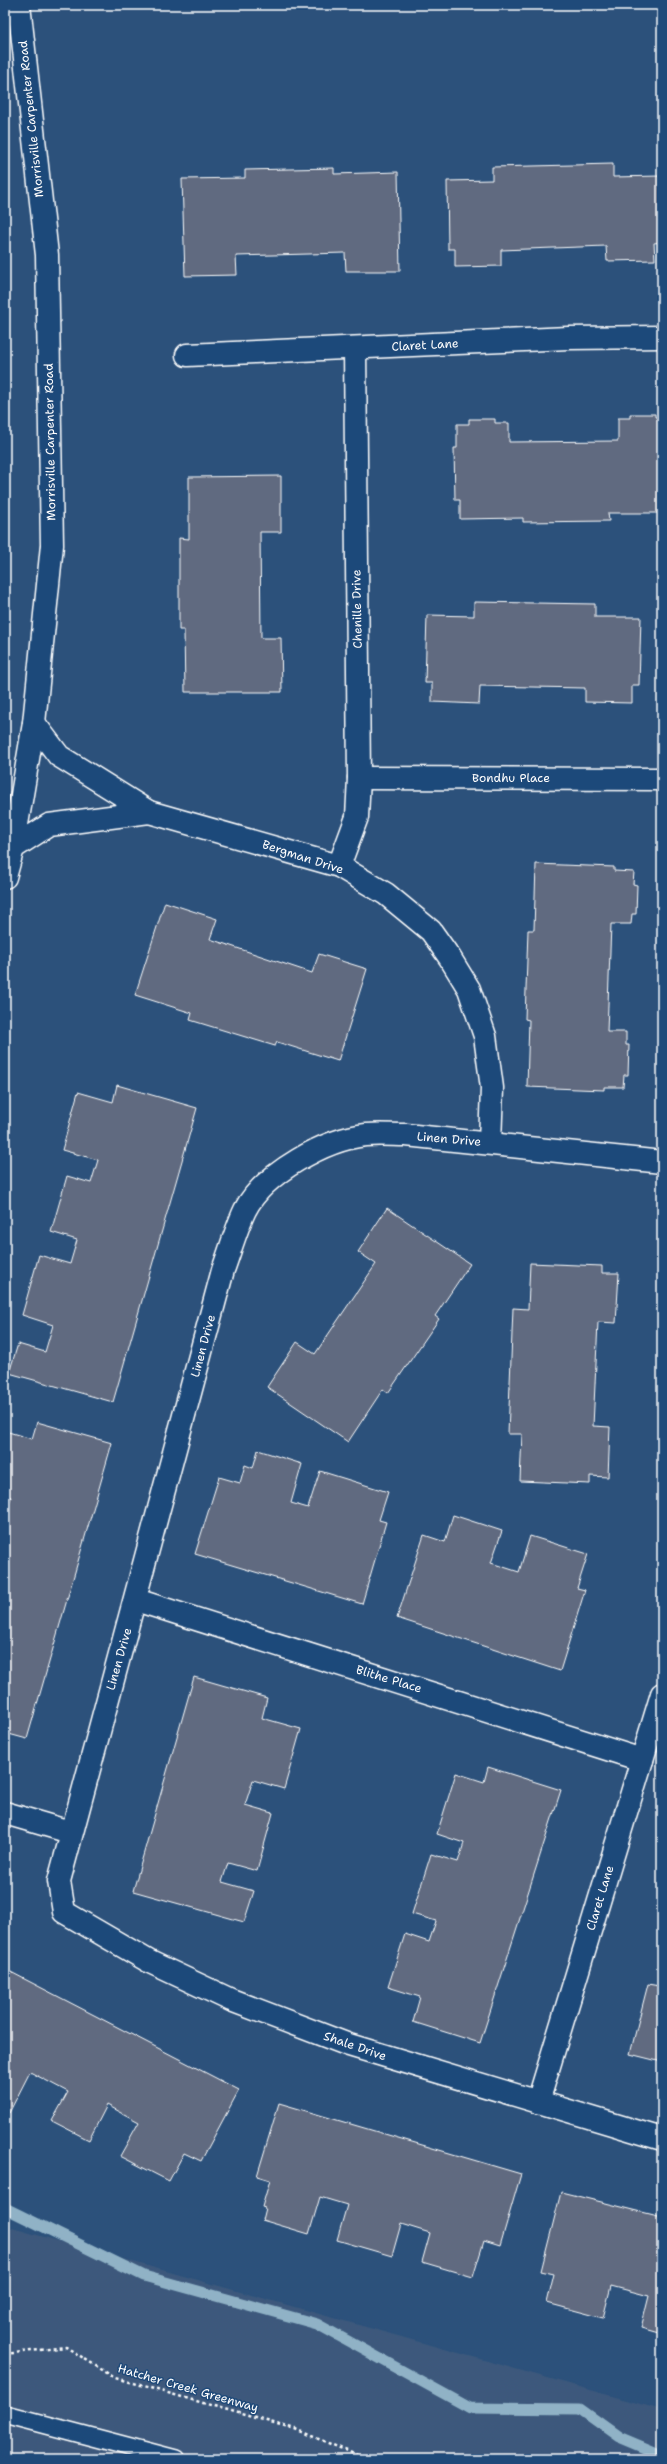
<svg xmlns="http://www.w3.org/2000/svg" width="667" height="2464" font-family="'Shantell Sans',sans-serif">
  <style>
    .built { fill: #3c597c }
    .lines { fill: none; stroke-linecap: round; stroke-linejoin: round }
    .stream { stroke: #90b2c6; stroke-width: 11 }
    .building { fill: #606b80; stroke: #fff }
    .lane-casing { stroke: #fff; stroke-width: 20 }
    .street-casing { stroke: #fff; stroke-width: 25 }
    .secondary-casing { stroke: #fff; stroke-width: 25 }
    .path { stroke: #fff; stroke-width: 2.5; stroke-dasharray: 3 3; stroke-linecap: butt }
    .lane { stroke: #1f4a7a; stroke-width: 17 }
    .street { stroke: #1f4a7a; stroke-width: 22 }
    .secondary { stroke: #1f4a7a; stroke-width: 22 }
    .labels { text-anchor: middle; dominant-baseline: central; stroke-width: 3; stroke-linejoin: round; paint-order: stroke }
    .street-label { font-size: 12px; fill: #fff; stroke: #1f4a7a }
  </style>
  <rect width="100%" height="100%" fill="#2c517b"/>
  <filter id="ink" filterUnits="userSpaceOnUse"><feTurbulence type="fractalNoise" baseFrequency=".025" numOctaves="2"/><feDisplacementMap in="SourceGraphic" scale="8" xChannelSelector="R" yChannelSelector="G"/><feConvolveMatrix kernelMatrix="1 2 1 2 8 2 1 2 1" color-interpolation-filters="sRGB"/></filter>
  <g filter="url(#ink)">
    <path class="built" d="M5,2226L662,2410V2459H5Z"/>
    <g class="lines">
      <path class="stream" d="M5,2208L144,2276L317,2324L470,2408L580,2409L619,2437L662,2455"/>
    </g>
    <g class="building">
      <path d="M613,164V177L660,176L662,242L654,243L655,260L607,261L606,246L501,250V266L455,267V249H448L447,181L492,180V167Z"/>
      <path d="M334,168V174L398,172L400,271H346L345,253L236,256L237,275L185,276L182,179L245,178V170Z"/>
      <path d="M630,414H655V417H662V513H608L609,521L523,522V518L460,519V500H455L454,448H457V424H469V419H495V423H509V442L618,441V418H630Z"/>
      <path d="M281,476V532H260L261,638H281L282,692H185L184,630H179V538L189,539V477Z"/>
      <path d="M474,602L595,604V617H641L639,685H632V703L585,702V688L480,686L479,704L432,702V683H425L427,615L474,616Z"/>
      <path d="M536,864L614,867V871L634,872L633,884L637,885L636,914H632L631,924H611L607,1032H626V1045H629L628,1075H624L623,1087H604V1090L527,1087L529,1020L525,1019L528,930H534Z"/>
      <path d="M165,902L217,919L210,939L312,973L319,954L367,969L338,1061L277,1042L275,1046L190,1020L192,1013L135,995Z"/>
      <path d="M117,1085L197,1108L113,1402L9,1373L18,1344L45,1352L53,1325L22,1315L39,1255L70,1264L77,1240L51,1232L67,1176L91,1183L98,1160L62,1150L78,1092L113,1102Z"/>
      <path d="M387,1208L470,1264L435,1316L439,1319L388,1393L383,1389L348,1442L267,1387L297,1342L315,1354L376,1264L358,1252Z"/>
      <path d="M530,1263L602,1266V1273H619L616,1323L598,1322L593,1426L610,1427L608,1477L590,1476V1484L520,1481L522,1434H508L513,1308L528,1309Z"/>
      <path d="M37,1422L112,1443L27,1739L5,1733V1517L11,1497L5,1495V1431L32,1439Z"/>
      <path d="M258,1450L302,1464L291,1503L308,1508L320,1471L388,1492L379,1520L386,1522L362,1604L195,1554L219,1477L240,1483L245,1465L253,1468Z"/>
      <path d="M453,1515L502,1531L491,1563L519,1572L530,1536L588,1554L577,1588L585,1590L560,1671L397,1618L424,1535L445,1542Z"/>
      <path d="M194,1677L267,1698L262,1718L301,1729L284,1789L253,1780L245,1805L273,1813L257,1871L228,1863L222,1882L254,1891L244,1922L133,1891Z"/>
      <path d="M488,1767L561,1790L480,2043L413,2022L420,1997L388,1987L405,1934L429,1942L436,1921L412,1914L431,1854L458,1862L464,1843L437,1834L456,1773L484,1782Z"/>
      <path d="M5,1969L239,2090L201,2161L184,2153L169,2181L120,2156L139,2122L107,2105L89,2140L52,2121L68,2092L30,2072L9,2113L5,2111Z"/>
      <path d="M662,1975V2062L630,2054L648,1984L659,1986Z"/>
      <path d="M279,2103L521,2174L500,2246L484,2241L473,2277L422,2262L430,2233L401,2224L392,2256L337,2240L347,2205L320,2197L309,2234L262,2220L265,2208L262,2207L270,2180L257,2176Z"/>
      <path d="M561,2192L662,2217V2334L641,2328L649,2296L611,2286L603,2318L547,2303L554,2274L541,2271Z"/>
    </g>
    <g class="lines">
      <g class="lane-casing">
        <path id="lane" d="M5,2414L176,2459"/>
      </g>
      <g class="street-casing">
        <g id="street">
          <path d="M187,355L568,338L662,337"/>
          <path d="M34,723L59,756L149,812L339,866L386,894L431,931L450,958L469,989L485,1036L492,1088L490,1143"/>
          <path d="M359,778L662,779"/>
          <path d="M13,848L49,825L149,812"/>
          <path d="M339,866L357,817L359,778L355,348"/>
          <path d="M662,1162L406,1135C393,1135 379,1134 366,1135C326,1139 264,1173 245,1210C236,1229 230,1251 223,1270L59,1881L64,1912L150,1962L231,2000L349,2045L662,2139"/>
          <path d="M136,1600L642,1760"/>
          <path d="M5,1813L70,1832"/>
          <path d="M538,2102L662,1694"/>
        </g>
      </g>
      <g class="secondary-casing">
        <path id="secondary" d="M5,877L13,848L34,723L52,545L47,255L19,5"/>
      </g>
      <path class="path" d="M5,2354L66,2347L115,2378L295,2429L366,2459"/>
      <use href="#lane" class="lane"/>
      <use href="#street" class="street"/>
      <use href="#secondary" class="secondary"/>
    </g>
  </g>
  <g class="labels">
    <g class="street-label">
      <text transform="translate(31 119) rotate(-96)">Morrisville Carpenter Road</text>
      <text transform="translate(425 345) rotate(-3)">Claret Lane</text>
      <text transform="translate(50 442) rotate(-91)">Morrisville Carpenter Road</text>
      <text transform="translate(357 609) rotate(-91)">Chenille Drive</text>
      <text x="511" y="778">Bondhu Place</text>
      <text transform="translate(303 857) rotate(18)">Bergman Drive</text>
      <text transform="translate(449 1139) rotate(5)">Linen Drive</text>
      <text transform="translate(203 1346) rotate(-75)">Linen Drive</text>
      <text transform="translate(119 1659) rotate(-74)">Linen Drive</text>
      <text transform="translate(389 1679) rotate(17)">Blithe Place</text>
      <text transform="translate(600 1898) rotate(-73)">Claret Lane</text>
      <text transform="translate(355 2046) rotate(19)">Shale Drive</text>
      <text transform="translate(188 2388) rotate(16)">Hatcher Creek Greenway</text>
    </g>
  </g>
  <rect width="667" height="2464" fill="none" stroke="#1f4a7a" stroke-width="20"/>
  <rect x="10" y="10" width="647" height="2444" fill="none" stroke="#fff" stroke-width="1.5" filter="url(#ink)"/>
</svg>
